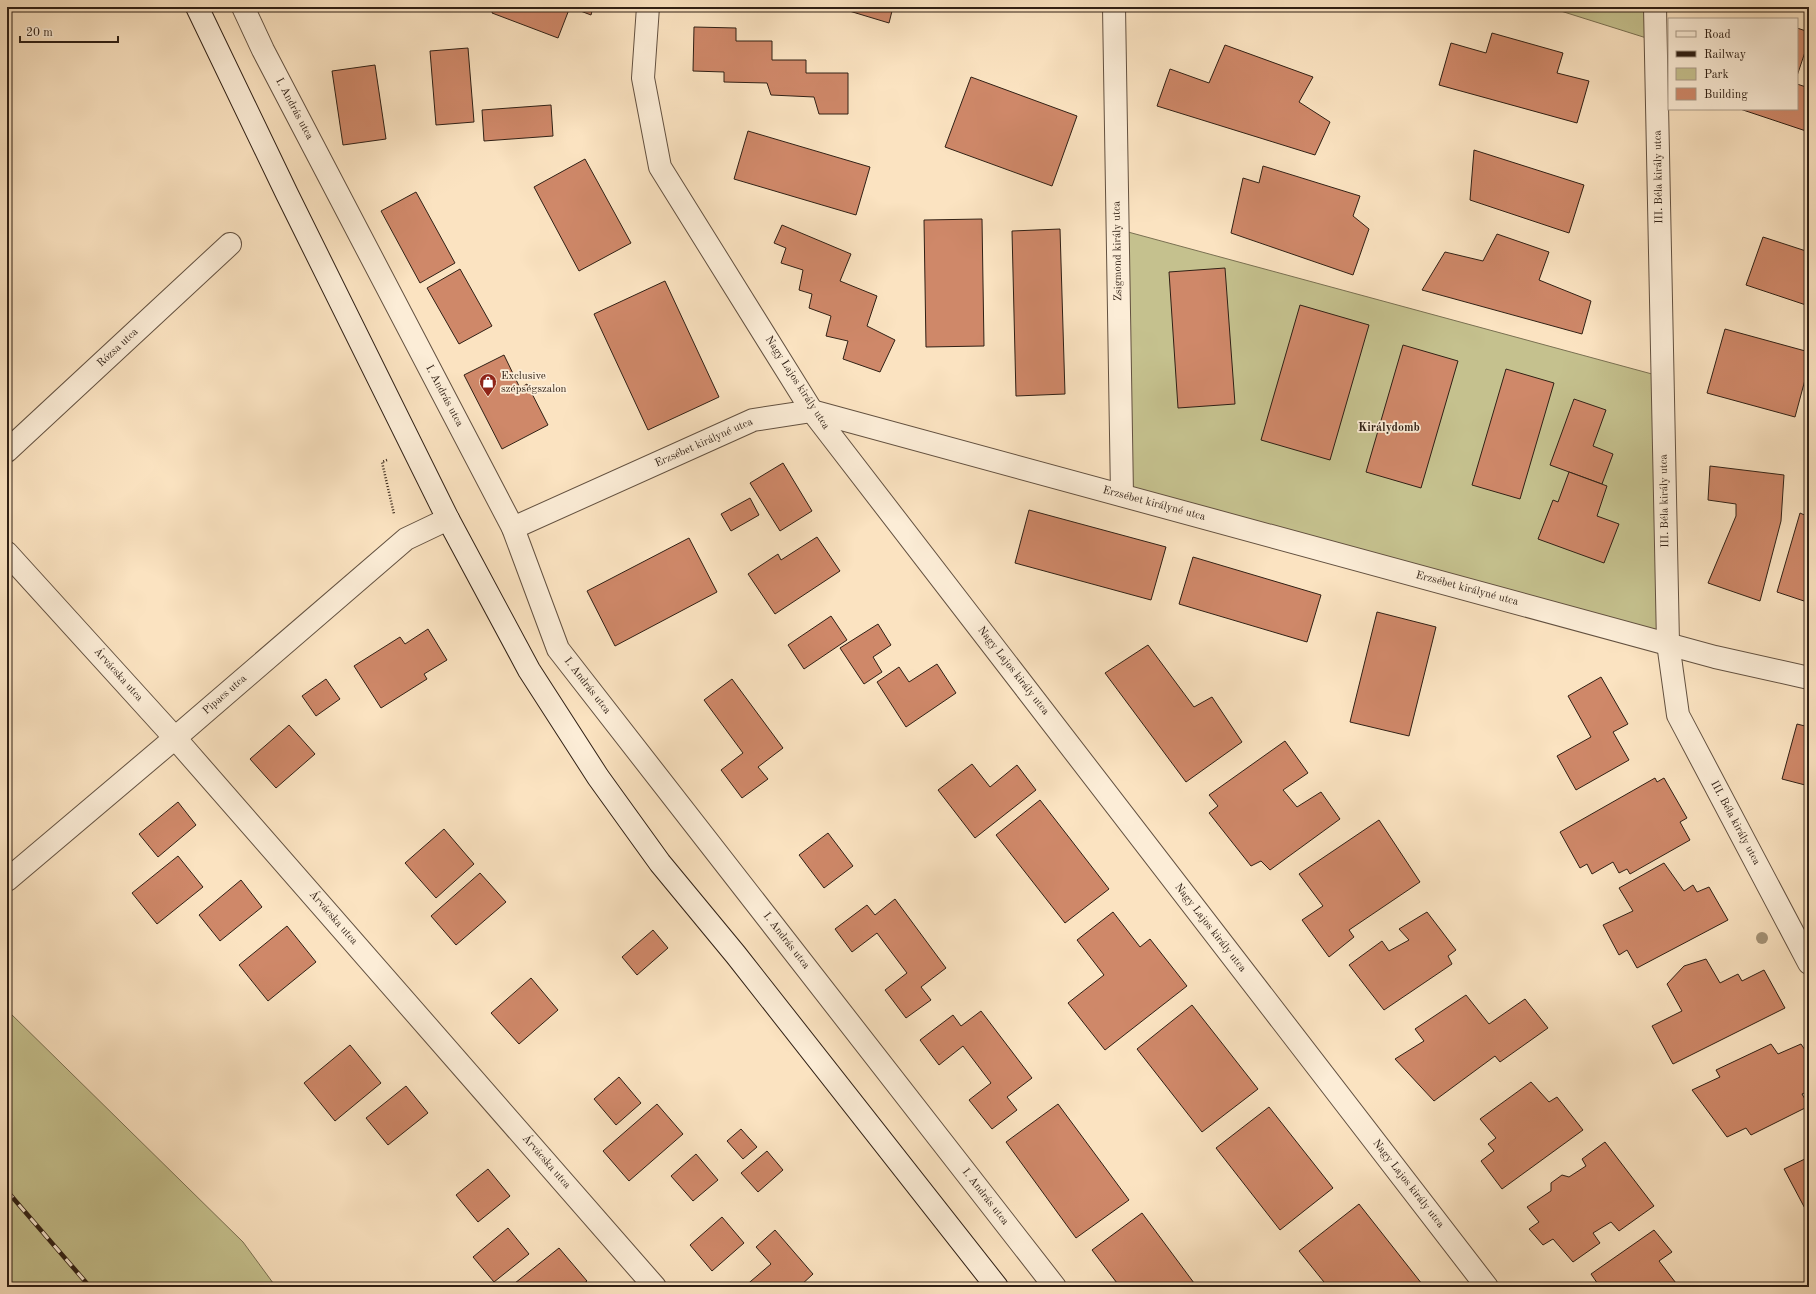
<svg xmlns="http://www.w3.org/2000/svg" width="1816" height="1294" font-family="'Old Standard TT',serif">
  <style>
    .green { fill: #c5c18e; stroke: #7a7052 }
    .building { fill: #cf8869; stroke: #302015 }
    .lines { fill: none; stroke-linecap: round; stroke-linejoin: round }
    .street-casing { stroke: #635140; stroke-width: 24 }
    .secondary-casing { stroke: #302015; stroke-width: 24 }
    .path { stroke: #302015; stroke-width: 2.5; stroke-dasharray: 1 2; stroke-linecap: butt }
    .street { stroke: #fcedd7; stroke-width: 22 }
    .secondary { stroke: #fcedd7; stroke-width: 22 }
    .rail-casing { stroke: #302015; stroke-width: 4.5 }
    .rail { stroke: #fcedd7; stroke-width: 3; stroke-dasharray: 9; stroke-linecap: butt }
    .tree { fill: #a49276 }
    .labels { text-anchor: middle; dominant-baseline: central; stroke-width: 3.5; stroke-linejoin: round; paint-order: stroke }
    .street-label { font-size: 11px; fill: #302015; stroke: #fcedd7 }
    .poi-label { font-size: 11px; fill: #302015; stroke: #fcedd7; text-anchor: start }
    .neighbourhood-label { font-size: 12px; font-weight: bold; fill: #302015; stroke: #fcedd7 }
  </style>
  <rect width="100%" height="100%" fill="#fbe3c1"/>
  <filter id="stains"><feTurbulence type="fractalNoise" baseFrequency=".005" numOctaves="4"/><feColorMatrix values="0 0 0 0 .2 0 0 0 0 .09 0 0 0 0 .02 0 0 0 .5 -.17"/></filter>
  <radialGradient id="worn" r=".72"><stop offset=".6" stop-color="#630" stop-opacity="0"/><stop offset="1" stop-color="#630" stop-opacity=".3"/></radialGradient>
  <g class="green">
    <path d="M1548,7H1655L1656,41Z"/>
    <path d="M1117,229L1663,377L1667,643L1122,495Z"/>
    <path d="M7,1010L243,1242L276,1287H7Z"/>
  </g>
  <g class="building">
    <path d="M494,7H593L591,15L570,7L558,38L492,13Z"/>
    <path d="M836,7H893L889,23Z"/>
    <path d="M694,27L736,28V41H772V60H806V73H848V114H819L814,97L771,95L767,83L724,82V72L693,71Z"/>
    <path d="M1797,28L1809,32V40L1797,76Z"/>
    <path d="M1492,33L1563,53L1557,73L1589,81L1577,123L1439,85L1451,43L1486,53Z"/>
    <path d="M1225,45L1313,77L1299,102L1330,122L1315,155L1157,106L1170,69L1209,83Z"/>
    <path d="M468,48L474,122L436,125L430,51Z"/>
    <path d="M375,65L386,139L343,145L332,71Z"/>
    <path d="M971,77L1077,116L1052,186L945,147Z"/>
    <path d="M1797,84L1809,88V132L1740,109H1797Z"/>
    <path d="M551,105L553,136L484,141L482,110Z"/>
    <path d="M748,131L870,167L856,215L734,179Z"/>
    <path d="M1474,150L1584,185L1569,233L1470,200Z"/>
    <path d="M585,159L631,243L579,271L534,187Z"/>
    <path d="M1263,166L1360,196L1353,216L1369,229L1353,275L1231,233L1243,178L1259,183Z"/>
    <path d="M416,192L455,263L420,283L381,211Z"/>
    <path d="M982,219L984,346L926,347L924,220Z"/>
    <path d="M782,225L851,254L840,281L877,296L867,326L895,340L880,372L843,359L848,341L826,336L831,316L809,308L812,294L799,290L803,270L781,263L786,248L774,243Z"/>
    <path d="M1060,229L1065,394L1016,396L1012,231Z"/>
    <path d="M1497,234L1549,252L1539,280L1591,301L1582,334L1422,290L1445,252L1483,261Z"/>
    <path d="M1763,237L1809,252V306L1746,285Z"/>
    <path d="M1225,268L1235,404L1178,408L1169,272Z"/>
    <path d="M460,269L492,326L459,344L427,288Z"/>
    <path d="M665,281L719,397L648,430L594,314Z"/>
    <path d="M1300,305L1369,325L1330,460L1261,440Z"/>
    <path d="M1725,329L1809,352V365L1795,417L1707,393Z"/>
    <path d="M1403,345L1458,361L1421,488L1366,472Z"/>
    <path d="M504,355L520,388L527,384L548,425L502,449L464,375Z"/>
    <path d="M1506,369L1554,383L1520,499L1472,485Z"/>
    <path d="M1574,399L1606,410L1593,446L1613,454L1602,484L1550,465Z"/>
    <path d="M783,463L812,511L780,531L750,483Z"/>
    <path d="M1710,466L1784,475L1781,521L1760,601L1708,583L1736,516V504L1708,500Z"/>
    <path d="M1569,472L1607,486L1597,516L1619,524L1604,563L1538,539L1553,500L1558,502Z"/>
    <path d="M750,498L759,515L731,531L721,514Z"/>
    <path d="M1029,510L1166,547L1151,600L1015,563Z"/>
    <path d="M1800,513L1809,517V614L1807,602L1777,592Z"/>
    <path d="M817,537L840,571L775,614L748,574L778,554L781,560Z"/>
    <path d="M689,538L717,592L615,646L587,591Z"/>
    <path d="M1193,557L1321,595L1307,642L1179,604Z"/>
    <path d="M1377,612L1436,627L1409,736L1350,722Z"/>
    <path d="M831,616L847,640L804,669L788,645Z"/>
    <path d="M878,624L891,645L873,657L882,672L864,684L840,648Z"/>
    <path d="M428,629L447,660L424,674L427,679L381,708L354,666L400,637L405,644Z"/>
    <path d="M1148,645L1194,707L1212,697L1242,742L1186,782L1105,673Z"/>
    <path d="M937,664L956,693L906,727L877,682L899,667L909,682Z"/>
    <path d="M1601,677L1628,724L1613,732L1629,760L1576,790L1557,756L1591,737L1568,696Z"/>
    <path d="M326,679L340,699L316,716L302,696Z"/>
    <path d="M732,679L783,748L758,767L768,779L742,798L721,770L743,753L704,700Z"/>
    <path d="M1797,724L1809,727V786L1782,779Z"/>
    <path d="M289,725L315,754L276,788L250,759Z"/>
    <path d="M1285,741L1308,773L1283,790L1297,807L1321,792L1340,819L1270,870L1261,861L1251,866L1209,813L1218,806L1209,795Z"/>
    <path d="M972,764L990,787L1017,765L1036,790L975,838L938,790Z"/>
    <path d="M1655,778L1657,782L1664,778L1687,818L1680,822L1690,840L1630,874L1627,869L1619,873L1613,862L1592,874L1587,864L1580,868L1560,832Z"/>
    <path d="M1040,800L1109,889L1065,923L996,835Z"/>
    <path d="M178,802L196,825L158,857L139,834Z"/>
    <path d="M1379,820L1420,882L1349,930L1354,937L1329,957L1302,920L1323,906L1299,874Z"/>
    <path d="M444,829L474,864L436,898L405,863Z"/>
    <path d="M828,833L853,866L824,888L799,855Z"/>
    <path d="M178,856L203,887L157,924L132,893Z"/>
    <path d="M1664,863L1684,891L1693,885L1697,892L1709,887L1728,920L1637,968L1627,950L1619,955L1603,925L1633,911L1619,888Z"/>
    <path d="M480,873L506,902L456,945L431,916Z"/>
    <path d="M241,880L262,907L220,941L199,915Z"/>
    <path d="M895,899L946,968L921,987L931,1000L906,1018L885,990L907,973L877,933L852,952L835,929L867,905L875,915Z"/>
    <path d="M1113,912L1140,947L1150,939L1187,986L1105,1050L1068,1003L1104,975L1077,940Z"/>
    <path d="M1427,912L1456,950L1448,956L1452,964L1384,1010L1349,965L1382,941L1389,951L1409,940L1399,929Z"/>
    <path d="M287,926L316,962L268,1001L239,965Z"/>
    <path d="M653,930L668,948L637,975L622,957Z"/>
    <path d="M1706,959L1720,983L1738,974L1742,981L1764,970L1785,1008L1673,1064L1652,1026L1682,1011L1667,984L1684,966Z"/>
    <path d="M531,978L558,1010L519,1044L491,1013Z"/>
    <path d="M1466,995L1489,1024L1525,999L1548,1028L1500,1062L1495,1056L1434,1101L1395,1059L1424,1041L1415,1029Z"/>
    <path d="M1192,1005L1258,1089L1202,1132L1137,1049Z"/>
    <path d="M981,1011L1032,1078L1007,1097L1017,1110L992,1129L969,1100L991,1083L963,1046L939,1065L920,1040L953,1015L961,1026Z"/>
    <path d="M1771,1044L1778,1054L1801,1044L1809,1056V1091L1802,1094L1809,1106L1751,1135L1746,1128L1727,1137L1692,1090L1720,1077L1716,1070Z"/>
    <path d="M350,1045L381,1083L335,1121L304,1083Z"/>
    <path d="M619,1077L641,1103L616,1125L594,1099Z"/>
    <path d="M1531,1082L1549,1102L1557,1097L1583,1130L1502,1189L1481,1161L1494,1151L1488,1144L1496,1138L1480,1119Z"/>
    <path d="M406,1086L428,1113L388,1145L366,1118Z"/>
    <path d="M657,1104L683,1134L629,1181L603,1151Z"/>
    <path d="M1058,1104L1129,1200L1076,1238L1006,1142Z"/>
    <path d="M1269,1107L1333,1188L1280,1230L1216,1148Z"/>
    <path d="M741,1129L757,1147L743,1159L727,1141Z"/>
    <path d="M1605,1142L1654,1206L1619,1231L1611,1222L1593,1233L1600,1243L1573,1262L1553,1239L1543,1245L1529,1229L1539,1222L1527,1207L1551,1191V1183L1562,1175L1569,1177L1586,1166L1582,1159Z"/>
    <path d="M767,1151L783,1170L758,1192L741,1173Z"/>
    <path d="M696,1154L718,1180L693,1201L671,1176Z"/>
    <path d="M1809,1157V1216L1784,1169Z"/>
    <path d="M488,1169L510,1196L478,1222L456,1195Z"/>
    <path d="M1359,1204L1422,1284L1418,1287H1328L1299,1251Z"/>
    <path d="M1142,1213L1197,1287H1120L1092,1250Z"/>
    <path d="M722,1217L744,1243L712,1271L690,1245Z"/>
    <path d="M508,1228L529,1254L494,1282L473,1257Z"/>
    <path d="M775,1230L813,1274L799,1287H744L771,1264L756,1247Z"/>
    <path d="M1654,1230L1672,1252L1659,1261L1679,1287H1600L1591,1274Z"/>
    <path d="M559,1248L587,1281L579,1287H510Z"/>
    <path d="M1696,1283L1699,1287H1691Z"/>
  </g>
  <g class="lines">
    <g class="street-casing">
      <g id="street">
        <path d="M243,7L263,50L513,528L558,649L1055,1287"/>
        <path d="M648,7L643,78L660,167L812,411L1487,1287"/>
        <path d="M1114,7L1122,495"/>
        <path d="M1655,7L1668,643L1678,715L1809,963"/>
        <path d="M7,451L230,244"/>
        <path d="M513,528L753,420L812,411L1715,657L1809,678"/>
        <path d="M7,553L175,738L655,1287"/>
        <path d="M7,880L175,738L406,539L448,519"/>
      </g>
    </g>
    <g class="secondary-casing">
      <path id="secondary" d="M197,7L287,194L448,519L529,670L598,777L660,863L736,955L997,1287"/>
    </g>
    <path class="path" d="M387,460L382,462L394,514"/>
    <use href="#street" class="street"/>
    <use href="#secondary" class="secondary"/>
    <g class="rail-casing">
      <path id="rail" d="M7,1191L90,1287"/>
    </g>
    <use href="#rail" class="rail"/>
  </g>
  <circle class="tree" cx="1762" cy="938" r="6"/>
  <defs>
    <g id="shop-pin" transform="scale(0.9)"><path d="M0 17L-7.5 6A9.5 9.5 0 1 1 7.5 6Z" fill="#8f2418" stroke="#fcedd7"/><path d="M-5-2.5h2.3a2.7 3.5 0 0 1 5.4 0H5L5.5 6h-11ZM-1.5-2.5h3a1.5 2.3 0 0 0-3 0Z" fill="#fff"/></g>
  </defs>
  <g fill-rule="evenodd">
    <use href="#shop-pin" x="488" y="382"/>
  </g>
  <g class="labels">
    <g class="street-label">
      <text transform="translate(294 109) rotate(62)">I. András utca</text>
      <text transform="translate(1659 177) rotate(-91)">III. Béla király utca</text>
      <text transform="translate(1118 251) rotate(-91)">Zsigmond király utca</text>
      <text transform="translate(118 348) rotate(-43)">Rózsa utca</text>
      <text transform="translate(797 383) rotate(57)">Nagy Lajos király utca</text>
      <text transform="translate(444 396) rotate(62)">I. András utca</text>
      <text transform="translate(704 443) rotate(-24)">Erzsébet királyné utca</text>
      <text transform="translate(1665 501) rotate(-91)">III. Béla király utca</text>
      <text transform="translate(1154 504) rotate(15)">Erzsébet királyné utca</text>
      <text transform="translate(1467 589) rotate(15)">Erzsébet királyné utca</text>
      <text transform="translate(1013 671) rotate(52)">Nagy Lajos király utca</text>
      <text transform="translate(118 675) rotate(48)">Árvácska utca</text>
      <text transform="translate(587 686) rotate(52)">I. András utca</text>
      <text transform="translate(225 695) rotate(-41)">Pipacs utca</text>
      <text transform="translate(1735 823) rotate(62)">III. Béla király utca</text>
      <text transform="translate(333 918) rotate(49)">Árvácska utca</text>
      <text transform="translate(1210 928) rotate(52)">Nagy Lajos király utca</text>
      <text transform="translate(786 941) rotate(52)">I. András utca</text>
      <text transform="translate(546 1162) rotate(49)">Árvácska utca</text>
      <text transform="translate(1408 1184) rotate(52)">Nagy Lajos király utca</text>
      <text transform="translate(985 1197) rotate(52)">I. András utca</text>
    </g>
    <g class="poi-label">
      <text x="501" y="376">Exclusive<tspan x="501" dy="13">szépségszalon</tspan></text>
    </g>
    <g class="neighbourhood-label">
      <text x="1389" y="428">Királydomb</text>
    </g>
  </g>
  <rect width="1816" height="1294" fill="none" stroke="#fbe3c1" stroke-width="24"/>
  <rect x="8" y="8" width="1800" height="1278" fill="none" stroke="#302015" stroke-width="2"/>
  <rect x="12" y="12" width="1792" height="1270" fill="none" stroke="#302015"/>
  <rect x="1668" y="18" width="130" height="92" fill="#fcedd7" stroke="#aa9b89"/>
  <rect x="1676" y="31" width="20" height="6" fill="#fcedd7" stroke="#aa9b89"/>
  <text x="1704" y="38" font-size="12" fill="#302015">Road</text>
  <rect x="1676" y="51" width="20" height="6" fill="#302015" stroke="#aa9b89"/>
  <text x="1704" y="58" font-size="12" fill="#302015">Railway</text>
  <rect x="1676" y="68" width="20" height="12" fill="#c5c18e" stroke="#aa9b89"/>
  <text x="1704" y="78" font-size="12" fill="#302015">Park</text>
  <rect x="1676" y="88" width="20" height="12" fill="#cf8869" stroke="#aa9b89"/>
  <text x="1704" y="98" font-size="12" fill="#302015">Building</text>
  <path d="M20 36v6h98v-6" fill="none" stroke="#302015" stroke-width="2"/>
  <text x="26" y="36" font-size="12" fill="#302015" stroke="#fcedd7" stroke-width="3" paint-order="stroke">20 m</text>
  <rect width="100%" height="100%" filter="url(#stains)"/>
  <rect width="100%" height="100%" fill="url(#worn)"/>
</svg>
